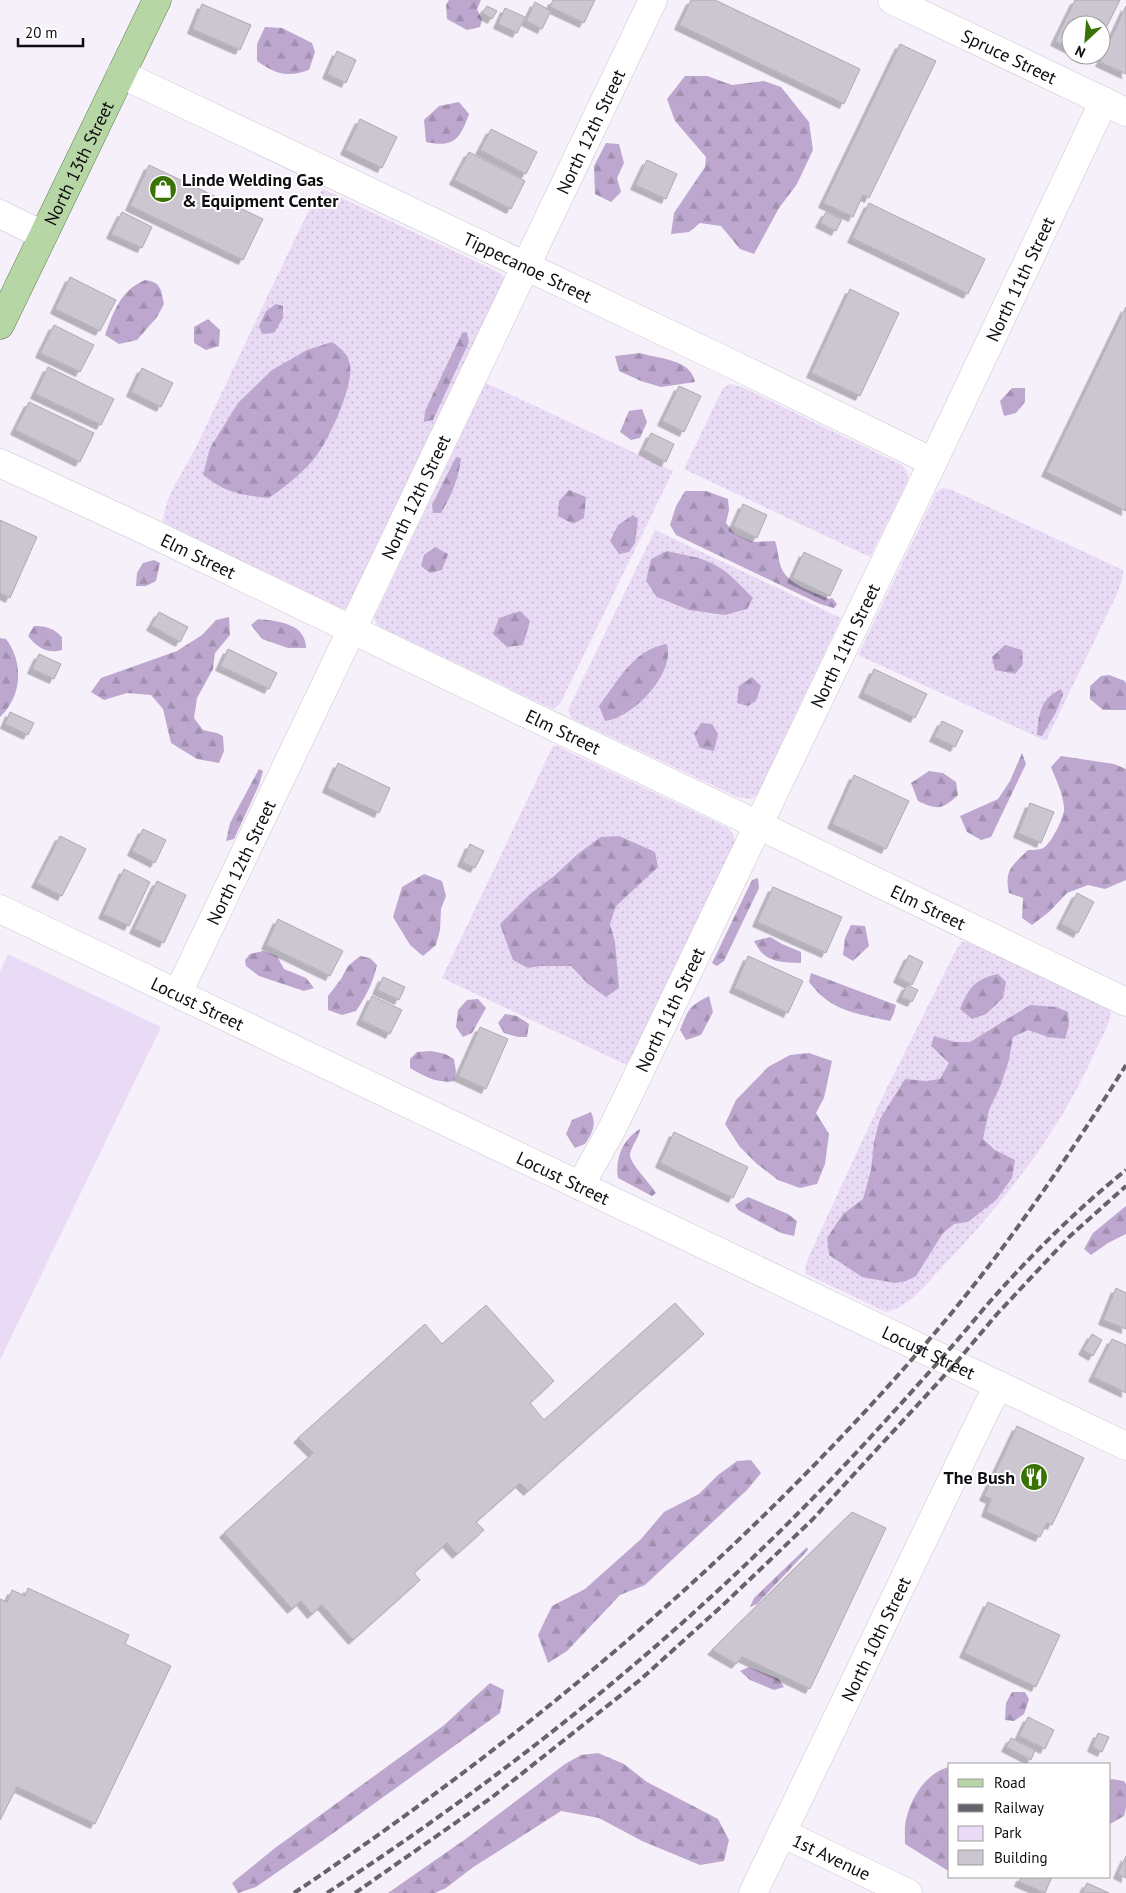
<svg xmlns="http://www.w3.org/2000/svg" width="1126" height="1893" font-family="'PT Sans',sans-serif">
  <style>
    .grass { fill: url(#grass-dots) }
    .forest { fill: url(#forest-firs) }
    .park { fill: #e9dbf5 }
    .building { fill: #cbc6d0; stroke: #aea9b3; filter: url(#shadow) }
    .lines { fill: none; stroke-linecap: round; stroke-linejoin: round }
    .minor-casing { stroke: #c9c4ce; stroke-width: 29 }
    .major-casing { stroke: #5c7f4a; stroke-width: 29 }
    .minor { stroke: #fff; stroke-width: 28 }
    .major { stroke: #b6d7a5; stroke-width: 28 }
    .rail { stroke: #67636a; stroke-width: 4; stroke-dasharray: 8 4; stroke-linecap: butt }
    .labels { text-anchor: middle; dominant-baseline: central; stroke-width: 4; stroke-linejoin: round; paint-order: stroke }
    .street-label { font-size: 18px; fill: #0e0c10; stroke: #fff }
    .poi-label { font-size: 18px; font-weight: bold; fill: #0e0c10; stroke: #fff; text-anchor: start }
  </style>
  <defs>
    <pattern id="grass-dots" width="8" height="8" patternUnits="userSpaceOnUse" patternTransform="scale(1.25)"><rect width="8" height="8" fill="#e9dbf5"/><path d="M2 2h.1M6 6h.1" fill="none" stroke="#c7bbd1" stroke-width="1.8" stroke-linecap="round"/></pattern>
    <pattern id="forest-firs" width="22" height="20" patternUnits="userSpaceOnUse" patternTransform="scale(1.25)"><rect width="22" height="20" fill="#bda7ce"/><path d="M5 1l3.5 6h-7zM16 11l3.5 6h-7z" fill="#a18fb0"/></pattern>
    <filter id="shadow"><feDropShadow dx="-4.5" dy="4.5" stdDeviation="0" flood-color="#0004"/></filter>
  </defs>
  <rect width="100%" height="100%" fill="#f6f0fb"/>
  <g class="grass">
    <path d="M323,189L502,274L504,278V282L346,609L340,608L163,522C165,493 186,469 198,443C237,361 275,279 315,198Z"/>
    <path d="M486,383L673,471L560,704L553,709L378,626L374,618Z"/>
    <path d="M730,384L742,387L902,465L907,472L908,480L870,557L684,469L723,388Z"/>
    <path d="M942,488L950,489L1123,570L1122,580L1116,596L1046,741L858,655L937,491Z"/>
    <path d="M655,530L841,618L757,795L751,799L737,797L571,718L568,710Z"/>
    <path d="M553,746H557L728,828L733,834L735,841L629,1066L442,978Z"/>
    <path d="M962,942H967L1110,1009L1111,1014C1108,1028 1099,1042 1093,1056C1058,1134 1003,1203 944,1265C928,1282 910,1307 886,1312L806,1274L805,1268L809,1256L882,1098L957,948Z"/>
  </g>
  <g class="forest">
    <path d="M449,0H481L477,9L482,20L480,27L467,30L447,19L446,5Z"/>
    <path d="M265,27L282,28L312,43L315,52L309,70C288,78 275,74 257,61V44Z"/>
    <path d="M685,76H707L732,85L764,81L781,87L809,122L813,150L797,184L779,208L754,254L740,249L721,226L700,223L689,232L671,234L674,213L705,167L706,157L675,121L667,99Z"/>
    <path d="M459,102L469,114C460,139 454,148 426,142L424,120L439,106Z"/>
    <path d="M606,143L619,144L624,163L617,178L621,192L611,202L595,194L594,166Z"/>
    <path d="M145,280C161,282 161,289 164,304L157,317L137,340L119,344L105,335C114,311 120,291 145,280Z"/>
    <path d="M276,304L283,306V318L274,333L262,334L259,326L266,311Z"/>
    <path d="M208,319L220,330L219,346L206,350L194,343V327Z"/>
    <path d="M467,332L469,342L433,420L424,422L425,411L462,333Z"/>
    <path d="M332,342C342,349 348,354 350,365C354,386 327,445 313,460C300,475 285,487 269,498C241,495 226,493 203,475L210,448L238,403L272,370L307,350Z"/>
    <path d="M640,353C659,359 691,359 695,382L661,387L641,381L619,371L615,356Z"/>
    <path d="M1012,388H1025V402L1016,413L1004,416L1000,401Z"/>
    <path d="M642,409L647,422L640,438L631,440L620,432L629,411Z"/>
    <path d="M456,457L461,458C459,478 451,496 441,513H433L432,505Z"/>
    <path d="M569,490L586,497L584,518L573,524L558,516L559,501Z"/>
    <path d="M685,491H706L728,499L729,510L726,523L735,534L753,542L775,541C778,549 778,556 780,564C785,584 811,591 829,599L832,598L837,604L834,608L820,604L676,535L670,525L676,506Z"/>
    <path d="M633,515L638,519L635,543L629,552L619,554L610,541L618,525Z"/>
    <path d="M435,547L448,554L442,570L430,573L421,566L424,555Z"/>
    <path d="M667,551C683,555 703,557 717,566C731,574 742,587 753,598L747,609L725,615L689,610L657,597L646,581L651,559Z"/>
    <path d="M154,560L160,563L156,581L146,586H136L137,573L143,563Z"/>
    <path d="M520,611L530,621L523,645L507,647L493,634L499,618Z"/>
    <path d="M229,617L230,635L215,653L213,669L197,698L194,718L203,730L217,733L223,736L224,751L219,763L197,759L171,743L163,709L151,695L127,693L104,700L91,692L101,678L177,651L202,635L216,620Z"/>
    <path d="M258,619C277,621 306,623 306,648H288L262,639L251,625Z"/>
    <path d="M34,626C46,626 53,628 62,637V650C47,654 38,648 28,636Z"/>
    <path d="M0,638L6,639C24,663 22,696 0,717Z"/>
    <path d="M667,644C667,647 669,652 668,655C666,682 631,718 605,721L599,706C618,681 634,649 667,644Z"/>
    <path d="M1005,645L1022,650L1023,664L1015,674L995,670L992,657Z"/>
    <path d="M1109,675L1125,681L1126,684V710H1103L1090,699V686L1101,676Z"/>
    <path d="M752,677L761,686L756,701L748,706L737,703L739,686Z"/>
    <path d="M1061,689L1063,695L1056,712L1042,736L1037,735C1039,713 1040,699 1061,689Z"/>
    <path d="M701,723L712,724L718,734L714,751L700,748L694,734Z"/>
    <path d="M1022,753L1026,764L991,837L981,840L967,832L960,816L998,799L1010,781Z"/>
    <path d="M1061,756L1114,764L1126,769V880L1105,889L1088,885L1067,893L1049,912L1032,925L1022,918L1023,898L1009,893C1004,870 1012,866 1028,850C1032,850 1039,850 1043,848C1051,844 1065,816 1064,808C1063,793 1056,780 1051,767Z"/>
    <path d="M259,769L263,771L259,785L234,839L226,841L230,823Z"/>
    <path d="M929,771L943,773L956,782L958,795C942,810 937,810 918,801L911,783Z"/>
    <path d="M619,836L655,852L658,867L616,906L610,924L615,942L619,988L606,997L587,983L571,966H541L528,968L513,960L500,924L530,894L554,876L579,853L601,837Z"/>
    <path d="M424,874L442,881L446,896L441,909L440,930L436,945L423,956L410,945L393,917L402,887Z"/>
    <path d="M758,878L759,888L724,961L717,966L712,963L752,880Z"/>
    <path d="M851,925L865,926L869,946L853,961L843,955L845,938Z"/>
    <path d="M770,937L782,944L801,952V963C778,962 765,963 754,941Z"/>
    <path d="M263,951L277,956L284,969L306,978L314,988L304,991L259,976L246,966L245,960L250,954Z"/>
    <path d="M360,956L370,958L377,965C373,983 366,996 356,1011L342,1015L328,1010V996L341,979L348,966Z"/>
    <path d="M811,973L896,1005L894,1013L890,1021C855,1013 832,1012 809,982Z"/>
    <path d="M998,974L1006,982L1003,998L986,1014L972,1019L960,1009C969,987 975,979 998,974Z"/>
    <path d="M709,996L713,1012L701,1035L686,1040L680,1030C688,1010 689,1006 709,996Z"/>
    <path d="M478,999L486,1008L472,1033L463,1037L456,1027L458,1010L467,1000Z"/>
    <path d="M1030,1005L1056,1007L1068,1012L1069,1025L1065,1039L1048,1037L1028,1030L1013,1037L1009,1060L1000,1087L989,1110L983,1139L995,1150L1015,1160L1012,1178L996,1200L968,1222L954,1224L943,1233L916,1276L906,1281L895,1283L862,1277L829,1255L827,1238L843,1214L863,1199L871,1170L874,1142L880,1119L905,1079L926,1081L940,1079L949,1063L931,1046L934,1036L955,1042H970Z"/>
    <path d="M505,1014L517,1016L529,1024L527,1037H518L504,1033L498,1023Z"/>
    <path d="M431,1051L445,1054L454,1059L456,1072L454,1081C439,1084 423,1076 410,1068V1059L417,1052Z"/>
    <path d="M809,1053L832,1061L824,1098L816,1113L829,1134L825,1164L817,1184L800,1188L778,1180L757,1164L740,1147L725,1124L736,1100L768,1067L790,1055Z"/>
    <path d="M591,1112C597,1125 592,1133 585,1144L575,1148L566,1134L572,1120Z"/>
    <path d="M640,1129C639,1138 632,1145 630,1154C629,1163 651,1184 656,1193L652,1196L618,1178C615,1158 623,1139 640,1129Z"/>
    <path d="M748,1197L788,1214L797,1221L794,1236L781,1233L738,1210L735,1205Z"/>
    <path d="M1126,1206V1234L1108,1243L1091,1255L1084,1249L1093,1233Z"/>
    <path d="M751,1460L761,1473L747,1490L645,1585L620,1595L567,1651L548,1663L538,1635L552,1606L585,1589L641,1539L664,1512L699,1494L718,1475L737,1461Z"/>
    <path d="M807,1547L808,1550L757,1604L750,1607L754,1598Z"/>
    <path d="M749,1667L779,1679L784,1687L774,1690L750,1680L740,1671Z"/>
    <path d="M490,1683L504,1690L500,1713L332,1834L256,1887L238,1893L232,1883L275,1848L443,1726Z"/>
    <path d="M1012,1692H1025L1029,1699L1024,1714L1014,1721L1005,1720L1006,1703Z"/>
    <path d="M598,1753L624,1764L647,1782L718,1819L729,1840L724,1861L700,1865L642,1841L599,1818L561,1811L472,1868L446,1888L435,1893H388L467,1838L565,1764L581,1755Z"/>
    <path d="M950,1767V1872L905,1844C905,1835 904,1824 907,1816C912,1796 928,1771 950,1767Z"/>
    <path d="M1112,1779L1124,1781L1126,1784V1807L1124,1816L1110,1824V1780Z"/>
  </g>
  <path class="park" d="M8,954L161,1027L0,1360V972Z"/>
  <g class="building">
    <path d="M553,0H595L584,23L550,7Z"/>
    <path d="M691,0H715L860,69L844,104L679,25Z"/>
    <path d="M1075,0H1120L1101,38V25H1071V49L1055,41Z"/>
    <path d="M535,2L551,11L542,29L526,21Z"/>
    <path d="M202,4L251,25L240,50L192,29Z"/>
    <path d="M487,6L497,11L492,19L482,13Z"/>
    <path d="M1126,6V74L1100,62Z"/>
    <path d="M505,8L525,17L517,33L498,24Z"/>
    <path d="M900,44L936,61L869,198L863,195L853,217L823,203Z"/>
    <path d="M337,51L356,60L346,83L327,74Z"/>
    <path d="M360,119L397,137L382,168L345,150Z"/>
    <path d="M491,129L537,152L526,174L480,150Z"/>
    <path d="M469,152L525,181L511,209L454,180Z"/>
    <path d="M647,160L677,174L666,199L635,185Z"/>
    <path d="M149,165L263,219L243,260L130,206Z"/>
    <path d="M869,203L985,259L968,294L852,238Z"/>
    <path d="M122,212L152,227L142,248L111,234Z"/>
    <path d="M826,212L842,219L836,231L820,223Z"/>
    <path d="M70,277L116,300L100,331L55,309Z"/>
    <path d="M850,289L899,313L860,396L811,373Z"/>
    <path d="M1126,307V511L1046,472Z"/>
    <path d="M54,325L94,345L80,372L40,353Z"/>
    <path d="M48,367L114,399L101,425L35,394Z"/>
    <path d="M142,368L173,383L161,407L131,392Z"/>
    <path d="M679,386L701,396L684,432L662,421Z"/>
    <path d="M29,402L94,433L80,462L15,430Z"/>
    <path d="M651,433L674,444L666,462L643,450Z"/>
    <path d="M743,504L767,515L757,538L733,526Z"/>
    <path d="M0,520L37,537L10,598L0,593Z"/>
    <path d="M804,552L842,570L830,596L792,578Z"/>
    <path d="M159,612L188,627L180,642L151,626Z"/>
    <path d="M228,649L277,673L269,689L220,666Z"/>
    <path d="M39,654L61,664L54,679L32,669Z"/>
    <path d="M874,669L927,694L915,718L863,693Z"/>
    <path d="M10,712L34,723L28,735L5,724Z"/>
    <path d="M942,721L963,731L955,747L934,737Z"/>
    <path d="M338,763L390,788L379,813L327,788Z"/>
    <path d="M854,775L909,801L886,849L832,824Z"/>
    <path d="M1030,803L1054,812L1041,843L1018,833Z"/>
    <path d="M143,829L166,840L155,863L132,851Z"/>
    <path d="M60,836L86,849L62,896L36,883Z"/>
    <path d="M470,844L484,851L475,868L462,862Z"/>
    <path d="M124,869L150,882L129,926L103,914Z"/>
    <path d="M157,881L186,895L164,943L134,929Z"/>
    <path d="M773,887L842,917L826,953L757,922Z"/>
    <path d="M1077,893L1094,902L1078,933L1061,924Z"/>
    <path d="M278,919L343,951L330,976L266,945Z"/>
    <path d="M909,955L923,962L912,985L898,978Z"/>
    <path d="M748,956L803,981L788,1013L734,988Z"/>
    <path d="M383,977L405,987L399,1000L377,990Z"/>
    <path d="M907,985L918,990L912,1002L901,997Z"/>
    <path d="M372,996L402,1010L390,1034L361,1020Z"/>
    <path d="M480,1027L508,1039L486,1089L458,1076Z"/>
    <path d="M674,1132L748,1167L733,1198L660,1163Z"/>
    <path d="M1116,1288L1126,1293V1329L1103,1320Z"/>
    <path d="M675,1303L704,1334L528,1491L520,1483L476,1522L484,1530L457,1554L447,1543L414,1573L420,1580L353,1640L322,1605L312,1614L301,1601L292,1609L224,1533L313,1453L298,1438L425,1324L442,1344L486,1305L554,1381L530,1403L544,1420Z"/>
    <path d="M1092,1334L1102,1340L1093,1356L1083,1350Z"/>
    <path d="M1112,1339L1126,1345V1393L1093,1377Z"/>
    <path d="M1017,1426L1084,1458L1052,1525L1047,1523L1040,1537L986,1512L991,1499L984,1496Z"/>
    <path d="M852,1512L886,1528L810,1689L742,1657L736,1664L712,1650Z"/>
    <path d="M28,1588L129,1635L125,1644L171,1666L95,1824L17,1787L0,1820V1599L7,1602L12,1590L25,1596Z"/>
    <path d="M988,1602L1060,1635L1036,1687L964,1653Z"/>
    <path d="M1028,1717L1054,1730L1045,1749L1019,1736Z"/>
    <path d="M1098,1733L1109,1737L1102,1752L1092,1747Z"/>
    <path d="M1011,1738L1035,1750L1031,1760L1006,1747Z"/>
    <path d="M1126,1856V1878L1118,1874Z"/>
    <path d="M1021,1877H1052L1045,1893L1019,1882Z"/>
    <path d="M1087,1883L1109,1893H1082Z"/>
  </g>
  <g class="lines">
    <g class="minor-casing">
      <g id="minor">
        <path id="s1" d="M892,0L1126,112"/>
        <path id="s2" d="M121,74L730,363L933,462"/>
        <path d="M0,214L43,235"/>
        <path id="s3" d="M0,463L147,531L1126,1002"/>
        <path id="s4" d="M0,909L1126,1446"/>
        <path id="s5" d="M178,993L653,0"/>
        <path id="s6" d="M580,1186L613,1127L933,462L1104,101"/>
        <path id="s7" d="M782,1833L908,1893"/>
        <path id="s8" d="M753,1893L987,1407L999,1385"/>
      </g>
    </g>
    <g class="major-casing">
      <g id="major">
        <path id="s9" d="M0,325L157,0"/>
      </g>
    </g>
    <use href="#minor" class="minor"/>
    <use href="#major" class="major"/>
    <g class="rail">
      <path d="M294,1893C525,1738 738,1560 921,1349C998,1261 1064,1164 1126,1065"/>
      <path d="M327,1893C503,1778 668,1647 815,1496C858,1452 899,1406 940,1360C956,1342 971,1324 986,1306C1029,1257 1076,1210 1126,1170"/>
      <path d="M355,1893L491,1798L640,1680L723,1605L812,1520L955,1364L997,1314L1069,1237L1126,1186"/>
    </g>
  </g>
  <defs>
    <g id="shop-disc" transform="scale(1.4375)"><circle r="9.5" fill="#397305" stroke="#fff"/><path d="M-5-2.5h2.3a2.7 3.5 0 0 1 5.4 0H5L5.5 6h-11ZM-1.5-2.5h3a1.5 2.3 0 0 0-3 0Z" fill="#fff"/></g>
    <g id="restaurant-disc" transform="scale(1.4375)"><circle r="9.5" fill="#397305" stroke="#fff"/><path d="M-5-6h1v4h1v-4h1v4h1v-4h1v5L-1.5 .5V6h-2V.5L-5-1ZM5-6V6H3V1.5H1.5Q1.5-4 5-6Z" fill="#fff"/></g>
  </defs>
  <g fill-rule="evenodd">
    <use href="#shop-disc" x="163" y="189"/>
    <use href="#restaurant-disc" x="1034" y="1477"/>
  </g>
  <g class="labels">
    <g class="street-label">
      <text stroke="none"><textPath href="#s1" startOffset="130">Spruce Street</textPath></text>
      <text stroke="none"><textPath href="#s5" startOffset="955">North 12th Street</textPath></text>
      <text stroke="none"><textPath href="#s9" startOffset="180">North 13th Street</textPath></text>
      <text stroke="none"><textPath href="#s2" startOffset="450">Tippecanoe Street</textPath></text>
      <text stroke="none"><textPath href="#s6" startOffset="1008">North 11th Street</textPath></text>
      <text stroke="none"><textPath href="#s5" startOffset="550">North 12th Street</textPath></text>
      <text stroke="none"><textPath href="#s3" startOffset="219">Elm Street</textPath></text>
      <text stroke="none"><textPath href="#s6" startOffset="602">North 11th Street</textPath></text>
      <text stroke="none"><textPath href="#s3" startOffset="624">Elm Street</textPath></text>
      <text stroke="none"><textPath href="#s5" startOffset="145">North 12th Street</textPath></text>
      <text stroke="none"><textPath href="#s3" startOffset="1029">Elm Street</textPath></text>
      <text stroke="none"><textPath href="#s4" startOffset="219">Locust Street</textPath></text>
      <text stroke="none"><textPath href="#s6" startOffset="198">North 11th Street</textPath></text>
      <text stroke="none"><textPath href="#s4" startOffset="624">Locust Street</textPath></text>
      <text stroke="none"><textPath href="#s4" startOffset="1029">Locust Street</textPath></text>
      <text stroke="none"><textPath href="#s8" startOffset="282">North 10th Street</textPath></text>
      <text stroke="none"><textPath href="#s7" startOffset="55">1st Avenue</textPath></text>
    </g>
    <g class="poi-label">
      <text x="182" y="179">Linde Welding Gas<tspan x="182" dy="21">&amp; Equipment Center</tspan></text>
      <text x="1015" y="1477" text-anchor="end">The Bush</text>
    </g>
  </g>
  <rect x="948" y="1763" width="162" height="115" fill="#ffffff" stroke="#9f9e9f"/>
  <rect x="958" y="1779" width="25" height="8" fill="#b6d7a5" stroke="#9f9e9f"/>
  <text x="994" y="1788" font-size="15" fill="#0e0c10">Road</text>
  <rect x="958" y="1804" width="25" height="8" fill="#67636a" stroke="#9f9e9f"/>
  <text x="994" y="1813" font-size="15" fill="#0e0c10">Railway</text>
  <rect x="958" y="1826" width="25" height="15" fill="#e9dbf5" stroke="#9f9e9f"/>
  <text x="994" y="1838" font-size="15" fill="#0e0c10">Park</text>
  <rect x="958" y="1850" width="25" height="15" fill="#cbc6d0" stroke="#9f9e9f"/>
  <text x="994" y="1863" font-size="15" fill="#0e0c10">Building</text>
  <g transform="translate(1086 40) rotate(206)"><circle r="24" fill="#ffffff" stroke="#9f9e9f"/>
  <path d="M0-4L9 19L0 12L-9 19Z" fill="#397305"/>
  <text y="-8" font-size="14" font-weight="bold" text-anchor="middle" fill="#0e0c10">N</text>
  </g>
  <path d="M18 38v8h65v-8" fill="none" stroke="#0e0c10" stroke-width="2.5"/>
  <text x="25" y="38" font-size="15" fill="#0e0c10" stroke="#ffffff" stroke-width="4" paint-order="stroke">20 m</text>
</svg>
